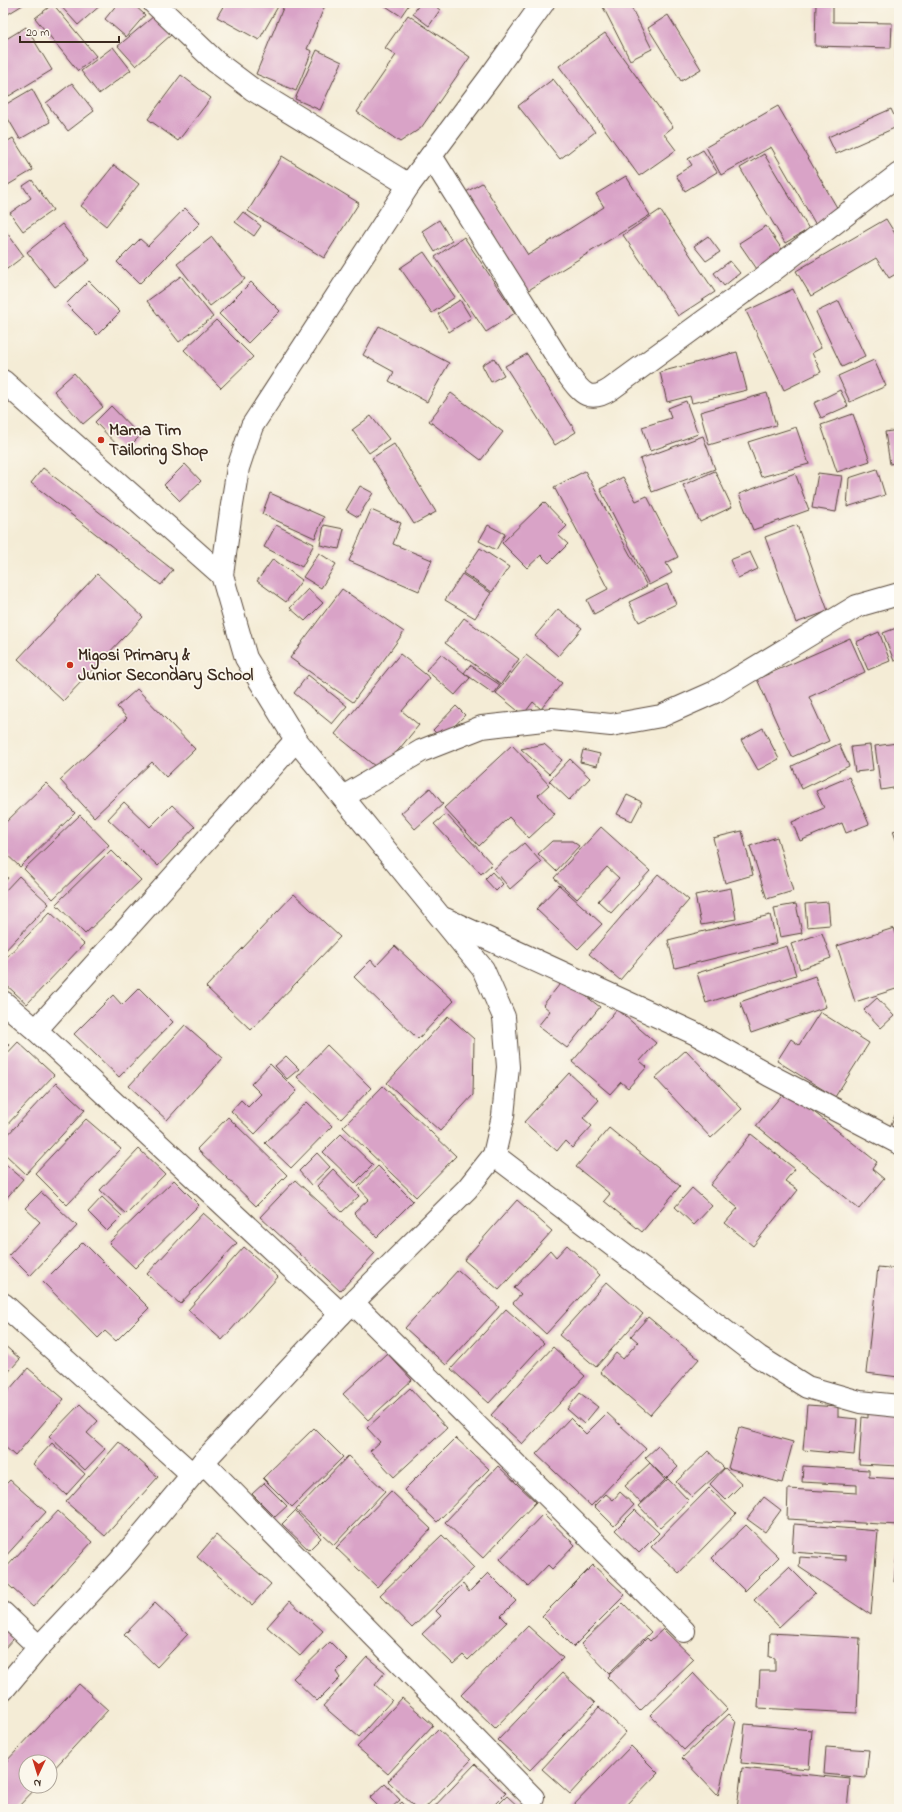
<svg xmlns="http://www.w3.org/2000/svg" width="902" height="1812" font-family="'Indie Flower',sans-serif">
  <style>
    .building { fill: #d9a3c7 }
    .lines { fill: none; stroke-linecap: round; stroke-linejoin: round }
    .minor-casing { stroke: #57473a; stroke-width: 24 }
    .minor { stroke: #fff; stroke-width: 22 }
    .poi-dot { fill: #c8321e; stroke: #fbf7ec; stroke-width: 1.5 }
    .labels { text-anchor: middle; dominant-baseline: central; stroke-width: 3.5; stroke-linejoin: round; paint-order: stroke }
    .poi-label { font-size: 17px; font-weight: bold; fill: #3b2a1e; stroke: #fbf7ec; text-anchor: start }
  </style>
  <rect width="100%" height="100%" fill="#fbf7ec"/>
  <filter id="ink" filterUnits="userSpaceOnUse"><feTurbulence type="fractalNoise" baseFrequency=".025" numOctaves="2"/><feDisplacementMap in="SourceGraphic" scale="8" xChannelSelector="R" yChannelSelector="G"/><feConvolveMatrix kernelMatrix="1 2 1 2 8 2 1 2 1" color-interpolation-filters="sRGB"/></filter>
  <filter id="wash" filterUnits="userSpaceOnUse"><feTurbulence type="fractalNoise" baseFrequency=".012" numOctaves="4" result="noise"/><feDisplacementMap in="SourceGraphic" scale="16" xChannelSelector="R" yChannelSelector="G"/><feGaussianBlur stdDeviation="0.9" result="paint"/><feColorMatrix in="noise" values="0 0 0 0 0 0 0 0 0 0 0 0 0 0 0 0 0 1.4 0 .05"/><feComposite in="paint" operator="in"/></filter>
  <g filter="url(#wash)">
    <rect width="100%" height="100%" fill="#f4ecd6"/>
    <g id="blocks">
      <g class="building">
        <path d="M3,3H26L3,17Z"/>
        <path d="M58,3H100L102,4L78,25Z"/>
        <path d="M118,3H132L145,15L126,37L105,19Z"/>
        <path d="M225,3H280L259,40L217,17Z"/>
        <path d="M285,3H326L307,49L312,51L296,91L256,74Z"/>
        <path d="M381,3H410L401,16Z"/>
        <path d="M420,3H431L440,10L429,26L413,14Z"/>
        <path d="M606,3H629L652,49L630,60L602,5Z"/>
        <path d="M816,3H833V22L892,23L891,48L815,46Z"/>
        <path d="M53,4L96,56L78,71L35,18Z"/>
        <path d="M408,15L470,57L421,128L400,142L357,112L396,55L385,48Z"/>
        <path d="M668,15L701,69L681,81L648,28Z"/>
        <path d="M154,16L171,35L136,66L118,46Z"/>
        <path d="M26,27L52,70L9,96L3,86V41Z"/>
        <path d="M605,33L673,127L664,134L676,150L639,176L559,66Z"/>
        <path d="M898,41H899V57H897Z"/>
        <path d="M113,47L131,70L99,94L81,71Z"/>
        <path d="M317,50L342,62L320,110L295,99Z"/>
        <path d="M181,75L211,98L178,141L148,119Z"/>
        <path d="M553,79L595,132L560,159L518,106Z"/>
        <path d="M72,83L94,111L68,131L46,103Z"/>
        <path d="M32,89L50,122L20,139L3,110V106Z"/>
        <path d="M778,106L839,211L816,225L771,147L721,175L706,147Z"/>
        <path d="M891,109L899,126L836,154L828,137Z"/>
        <path d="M13,138L33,170L3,188V144Z"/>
        <path d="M703,150L717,172L685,191L676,175L692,165L688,159Z"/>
        <path d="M764,154L809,229L785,243L740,168Z"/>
        <path d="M282,156L359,203L324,258L248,211Z"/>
        <path d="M114,165L139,184L106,226L81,206Z"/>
        <path d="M626,176L650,215L527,291L466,192L482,183L528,255L604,207L596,194Z"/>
        <path d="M32,180L53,210L23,231L10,213L31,198L23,186Z"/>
        <path d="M185,208L200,223L139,284L117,262L140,239L148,246Z"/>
        <path d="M660,210L715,292L678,316L623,235Z"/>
        <path d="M243,212L261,226L254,236L235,222Z"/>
        <path d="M886,219L899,240V272L889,278L876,258L811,296L796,271Z"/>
        <path d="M439,220L452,241L435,252L422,231Z"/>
        <path d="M62,224L90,260L55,287L27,252Z"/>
        <path d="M766,226L786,255L759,272L739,243Z"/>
        <path d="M5,230L24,256L3,272V232Z"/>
        <path d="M708,236L720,252L706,261L694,246Z"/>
        <path d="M212,237L245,279L210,306L177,264Z"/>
        <path d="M464,237L515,313L486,332L435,257Z"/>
        <path d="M424,252L455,297L432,313L400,268Z"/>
        <path d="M730,261L740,273L724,286L714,273Z"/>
        <path d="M181,276L213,317L179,342L147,301Z"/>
        <path d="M89,281L120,312L97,335L66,304Z"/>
        <path d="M251,282L280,311L248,343L219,314Z"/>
        <path d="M793,289L821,348L812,353L821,372L784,390L746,311Z"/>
        <path d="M460,300L471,318L449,332L438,314Z"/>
        <path d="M839,301L865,356L842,367L816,312Z"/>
        <path d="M216,320L253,357L221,388L184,350Z"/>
        <path d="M379,326L449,363L427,402L389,381L394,372L363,355Z"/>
        <path d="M737,352L747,390L692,403L690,396L667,402L660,372Z"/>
        <path d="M527,354L576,432L555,445L505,366Z"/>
        <path d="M494,358L504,375L491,382L482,365Z"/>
        <path d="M874,360L886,386L850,402L838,376Z"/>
        <path d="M74,373L103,407L83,424L54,391Z"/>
        <path d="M840,390L848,406L821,418L814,403Z"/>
        <path d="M451,393L503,432L481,460L429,421Z"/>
        <path d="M767,393L776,425L709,445L700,412Z"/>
        <path d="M686,401L698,434L650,451L642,427L671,418L668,408Z"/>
        <path d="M111,406L140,436L124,452L95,422Z"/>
        <path d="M853,414L870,461L837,472L821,425Z"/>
        <path d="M371,416L389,439L369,453L352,430Z"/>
        <path d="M796,427L809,464L761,477L748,442Z"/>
        <path d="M899,430V462L890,464L885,432Z"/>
        <path d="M703,436L715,469L652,492L640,459Z"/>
        <path d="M394,444L436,512L414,524L372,458Z"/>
        <path d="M185,464L201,481L180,501L164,485Z"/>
        <path d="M43,468L173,570L161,585L31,483Z"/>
        <path d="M877,469L885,495L847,507L849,478Z"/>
        <path d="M585,471L647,586L594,614L587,600L608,589L554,487Z"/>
        <path d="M715,471L732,507L700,522L683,485Z"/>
        <path d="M795,473L809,510L753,530L739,494Z"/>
        <path d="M818,473L842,476L836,512L812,508Z"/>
        <path d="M623,477L636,501L647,496L678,557L666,563L672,573L649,585L600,489Z"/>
        <path d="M360,486L373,493L358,517L346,510Z"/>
        <path d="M270,493L324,517L315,538L262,514Z"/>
        <path d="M544,502L567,526L558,535L568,544L549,563L541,555L527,568L502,543Z"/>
        <path d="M371,510L401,523L393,544L432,560L419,591L349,561Z"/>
        <path d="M276,525L314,544L302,567L264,547Z"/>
        <path d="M324,525L344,529L339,549L320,545Z"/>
        <path d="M488,525L505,534L496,550L479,541Z"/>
        <path d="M797,525L828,611L796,623L765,537Z"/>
        <path d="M480,548L509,567L492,592L463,573Z"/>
        <path d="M750,552L758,569L738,578L730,560Z"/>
        <path d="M319,553L336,564L321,588L303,577Z"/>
        <path d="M273,559L302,580L286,602L257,581Z"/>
        <path d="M97,574L143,617L63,701L18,659Z"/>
        <path d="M462,574L491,593L475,618L445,600Z"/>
        <path d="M667,584L676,604L639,622L629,602Z"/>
        <path d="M308,589L323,603L305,621L290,608Z"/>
        <path d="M342,589L404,632L353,702L290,658Z"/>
        <path d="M558,609L582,628L558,656L535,636Z"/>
        <path d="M464,618L519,659L501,684L445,643Z"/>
        <path d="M899,627V660L894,661L883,633Z"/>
        <path d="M879,632L890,661L868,670L856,642Z"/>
        <path d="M850,638L865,672L809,697L829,741L792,757L757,679Z"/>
        <path d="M400,654L430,678L402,711L419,725L381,771L335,734Z"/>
        <path d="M441,654L470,678L455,695L426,670Z"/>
        <path d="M526,655L562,683L541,709L533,702L523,715L496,693Z"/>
        <path d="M470,665L500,685L494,694L464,673Z"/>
        <path d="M308,675L347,706L332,724L294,693Z"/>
        <path d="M137,689L195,749L166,777L152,762L94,817L60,780L127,718L117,707Z"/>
        <path d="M456,706L465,715L442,739L433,730Z"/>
        <path d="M763,728L779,759L758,770L741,740Z"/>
        <path d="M897,743L899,759V787L881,790L875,746Z"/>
        <path d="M544,744L562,760L549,774L521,749Z"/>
        <path d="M839,744L849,766L802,789L792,766Z"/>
        <path d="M512,745L549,785L538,795L555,814L529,838L509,817L479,846L444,808Z"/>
        <path d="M870,745L873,770L855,772L851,747Z"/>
        <path d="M583,750L600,754L597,766L580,762Z"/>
        <path d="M570,759L590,778L569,800L549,781Z"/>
        <path d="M849,777L869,824L846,833L842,823L800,841L792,822L824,808L816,791Z"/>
        <path d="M46,783L75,813L20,867L3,851V825Z"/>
        <path d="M430,788L443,804L415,829L401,813Z"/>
        <path d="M627,795L642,802L632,821L617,814Z"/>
        <path d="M124,802L150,827L172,805L195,827L158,866L108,819Z"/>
        <path d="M446,814L492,864L481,874L434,824Z"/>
        <path d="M80,815L109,845L53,899L24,869Z"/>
        <path d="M601,827L650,871L611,913L598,901L619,878L607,867L577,899L554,878Z"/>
        <path d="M899,829V848L893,831Z"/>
        <path d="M742,831L753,875L725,883L713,838Z"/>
        <path d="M777,837L793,891L767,899L750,846Z"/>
        <path d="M552,841H572L579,846L556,871L538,854Z"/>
        <path d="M524,843L541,862L510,889L494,869Z"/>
        <path d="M111,850L141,880L85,934L56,904Z"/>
        <path d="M492,872L503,884L496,891L485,879Z"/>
        <path d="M3,874L8,878L3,884Z"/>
        <path d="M658,874L689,900L620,980L589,954Z"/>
        <path d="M19,876L49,904L3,953V893Z"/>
        <path d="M559,885L602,924L578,949L536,909Z"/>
        <path d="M731,888L736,919L701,925L695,895Z"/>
        <path d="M294,894L340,937L251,1030L206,987Z"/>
        <path d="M828,902L830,925L807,927L805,904Z"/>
        <path d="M796,904L802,933L780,937L774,908Z"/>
        <path d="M50,912L84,944L27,1004L3,982V961Z"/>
        <path d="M770,915L777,943L675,968L668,940Z"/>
        <path d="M894,928L899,942V988L855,1002L837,946Z"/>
        <path d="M822,933L831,958L800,969L791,944Z"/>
        <path d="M395,946L454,1001L418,1039L354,977L371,960L376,966Z"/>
        <path d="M787,946L796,975L706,1003L697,973Z"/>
        <path d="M815,976L826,1007L751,1033L740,1002Z"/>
        <path d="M564,979L600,1007L567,1048L538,1026L550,1011L543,1005Z"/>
        <path d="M139,988L173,1022L119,1077L74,1034L113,995L122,1005Z"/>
        <path d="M877,998L894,1016L881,1028L864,1010Z"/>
        <path d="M617,1009L656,1043L640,1061L647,1067L628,1088L621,1082L610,1094L572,1062Z"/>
        <path d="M820,1012L869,1043L835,1097L777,1061L791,1039L799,1045Z"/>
        <path d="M448,1016L474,1039L473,1095L440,1131L387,1083Z"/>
        <path d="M185,1025L223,1058L167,1120L129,1086Z"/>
        <path d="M3,1040L9,1045L3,1051Z"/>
        <path d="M18,1042L54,1075L3,1129V1058Z"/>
        <path d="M327,1045L371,1088L341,1119L297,1077Z"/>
        <path d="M686,1050L742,1109L711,1138L655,1078Z"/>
        <path d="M286,1056L299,1069L287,1079L275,1066Z"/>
        <path d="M270,1064L297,1091L255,1134L231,1111L241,1100L248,1107L261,1094L251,1084Z"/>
        <path d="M569,1073L599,1100L583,1118L592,1126L572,1148L565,1141L557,1151L524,1122Z"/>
        <path d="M56,1083L85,1110L26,1174L3,1152V1140Z"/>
        <path d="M383,1086L456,1156L416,1197L343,1127Z"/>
        <path d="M786,1090L877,1162L872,1169L884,1179L859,1209L756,1126Z"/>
        <path d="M307,1102L332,1126L291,1168L265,1143Z"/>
        <path d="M897,1111L899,1112V1136L888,1131Z"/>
        <path d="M228,1117L287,1175L256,1206L197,1149Z"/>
        <path d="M86,1119L121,1149L67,1205L35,1173Z"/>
        <path d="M609,1128L680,1186L642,1232L604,1201L610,1194L576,1167Z"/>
        <path d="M341,1134L373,1165L355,1183L323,1152Z"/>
        <path d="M751,1134L795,1169L785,1181L798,1190L753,1246L725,1223L738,1208L710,1185Z"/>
        <path d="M139,1149L165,1174L126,1214L100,1190Z"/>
        <path d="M317,1153L330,1167L311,1185L299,1171Z"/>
        <path d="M3,1162L23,1179L3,1202Z"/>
        <path d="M378,1166L413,1201L377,1237L354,1213L369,1199L358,1187Z"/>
        <path d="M333,1169L359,1196L342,1212L317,1186Z"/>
        <path d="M174,1180L199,1205L135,1268L109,1243Z"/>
        <path d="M295,1180L375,1253L340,1291L260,1217Z"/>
        <path d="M692,1188L712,1206L694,1225L675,1207Z"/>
        <path d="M41,1192L77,1226L30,1276L9,1255L40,1222L25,1208Z"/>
        <path d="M102,1197L122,1216L107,1231L88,1212Z"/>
        <path d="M517,1200L552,1231L499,1290L464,1260Z"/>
        <path d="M203,1213L237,1243L180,1304L147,1274Z"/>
        <path d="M83,1242L149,1308L116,1341L105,1331L98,1338L43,1282Z"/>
        <path d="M567,1245L600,1275L546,1334L513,1303L521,1294L514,1288L550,1250L556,1257Z"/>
        <path d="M244,1247L278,1277L222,1340L188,1310Z"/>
        <path d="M878,1267L899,1269V1377L866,1373Z"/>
        <path d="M458,1270L499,1307L446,1365L405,1328Z"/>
        <path d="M607,1282L643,1314L596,1367L559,1335Z"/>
        <path d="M506,1309L544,1343L489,1403L451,1369Z"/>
        <path d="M648,1317L699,1359L650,1415L600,1372L616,1353L623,1359L638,1342L631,1336Z"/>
        <path d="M3,1344L20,1359L3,1378Z"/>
        <path d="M553,1347L585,1376L522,1444L491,1415Z"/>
        <path d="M387,1353L412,1380L368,1420L343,1394Z"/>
        <path d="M28,1368L64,1399L15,1456L3,1445V1397Z"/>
        <path d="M410,1388L447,1428L394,1477L370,1451L380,1442L367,1428Z"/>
        <path d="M580,1393L598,1407L584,1424L567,1409Z"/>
        <path d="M80,1404L98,1421L87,1433L105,1449L85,1470L49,1436Z"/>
        <path d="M807,1405L838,1407V1417L857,1419L854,1455L803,1450Z"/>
        <path d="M868,1409L899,1412V1466L859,1464L862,1417L868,1418Z"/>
        <path d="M607,1413L646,1449L591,1506L536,1454L570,1418L586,1434Z"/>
        <path d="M739,1427L793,1442L782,1483L728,1468Z"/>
        <path d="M314,1428L343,1457L292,1507L263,1478Z"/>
        <path d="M456,1438L489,1469L437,1522L404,1490Z"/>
        <path d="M119,1442L158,1477L105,1536L66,1502Z"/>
        <path d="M52,1443L85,1474L66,1495L33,1464Z"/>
        <path d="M658,1446L678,1467L666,1479L645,1458Z"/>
        <path d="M708,1451L724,1468L692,1497L676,1482Z"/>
        <path d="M348,1456L385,1491L334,1545L296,1510Z"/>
        <path d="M650,1463L665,1480L641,1503L625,1486Z"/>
        <path d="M498,1466L536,1502L483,1558L445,1522Z"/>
        <path d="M803,1466L869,1470V1477L899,1479V1525L787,1519L788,1489L857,1493V1485L802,1482Z"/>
        <path d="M725,1468L742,1484L726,1500L710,1484Z"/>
        <path d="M668,1479L689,1501L660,1528L639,1506Z"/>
        <path d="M10,1480L46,1512L3,1559V1487Z"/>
        <path d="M264,1483L287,1506L275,1517L252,1494Z"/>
        <path d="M709,1488L736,1514L679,1573L651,1547Z"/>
        <path d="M391,1491L431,1529L377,1587L336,1548Z"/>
        <path d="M620,1492L634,1505L614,1526L594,1506L606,1494L613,1500Z"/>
        <path d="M764,1497L781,1510L765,1532L747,1519Z"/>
        <path d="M635,1510L659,1533L639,1553L615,1530Z"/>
        <path d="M58,1511L92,1542L33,1607L3,1580V1571Z"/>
        <path d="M295,1511L321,1538L309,1550L282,1524Z"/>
        <path d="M543,1514L575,1545L552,1569L548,1565L528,1586L500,1559Z"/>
        <path d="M794,1524L878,1531L871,1615L799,1567L800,1557L846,1560V1556L792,1552Z"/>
        <path d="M746,1525L779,1557L745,1591L712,1558Z"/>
        <path d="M216,1535L271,1584L252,1605L197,1557Z"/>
        <path d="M442,1535L474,1568L412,1628L380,1595Z"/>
        <path d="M898,1546H899V1582H894Z"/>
        <path d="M593,1565L625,1595L573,1647L542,1616Z"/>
        <path d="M789,1567L815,1593L779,1627L754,1600Z"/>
        <path d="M488,1573L516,1601L501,1616L507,1622L468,1660L463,1655L453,1664L422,1634L441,1616L436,1611L463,1584L469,1592Z"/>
        <path d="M290,1601L323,1631L300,1656L267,1627Z"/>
        <path d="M155,1603L188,1634L157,1667L124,1635Z"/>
        <path d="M623,1603L651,1632L609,1673L581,1644Z"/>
        <path d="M528,1626L563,1658L495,1728L461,1695Z"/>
        <path d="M3,1628L14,1638L3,1650Z"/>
        <path d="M663,1629L694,1659L640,1711L607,1677L647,1638L650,1641Z"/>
        <path d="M770,1633L860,1638L857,1713L758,1708L760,1671H775V1658L769,1657Z"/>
        <path d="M330,1642L348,1660L336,1672L340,1678L317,1701L293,1678Z"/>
        <path d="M367,1657L385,1672L375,1685L392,1700L359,1737L323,1706Z"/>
        <path d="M562,1673L595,1703L530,1770L498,1740Z"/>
        <path d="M693,1673L727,1709L684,1750L650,1715Z"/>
        <path d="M79,1684L108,1710L50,1773V1762H26V1786H38L16,1809H3V1765Z"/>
        <path d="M402,1698L433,1725L388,1774L357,1747Z"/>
        <path d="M599,1707L626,1732L570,1794L542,1769Z"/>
        <path d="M729,1714L736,1721L718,1796L682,1758Z"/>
        <path d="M745,1724L812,1730L809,1769L741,1763Z"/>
        <path d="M438,1729L471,1760L424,1809H417L388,1781Z"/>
        <path d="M631,1746L658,1773L623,1809H570Z"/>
        <path d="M826,1747L869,1750L866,1778L824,1774Z"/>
        <path d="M475,1764L506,1793L490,1809H432Z"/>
        <path d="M742,1768L850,1779L847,1809H737Z"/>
        <path d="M385,1784L400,1800L390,1809H381L370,1798Z"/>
        <path d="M507,1796L521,1809H494Z"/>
        <path d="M402,1802L408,1809H394Z"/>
      </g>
    </g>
  </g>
  <g filter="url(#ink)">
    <use href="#blocks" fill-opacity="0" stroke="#57473a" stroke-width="1"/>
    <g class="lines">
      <g class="minor-casing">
        <g id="minor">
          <path d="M154,3L216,62L252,89L409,185"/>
          <path d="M431,156L569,376C582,394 590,403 611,389L763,278L899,174"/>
          <path d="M3,381L222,575"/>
          <path d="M343,797L421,751L482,727L552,719L611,725L661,716L715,692L857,606L899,594"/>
          <path d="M445,919L694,1033L769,1075L899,1143"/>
          <path d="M3,1002L36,1030L341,1314"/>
          <path d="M36,1030L296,740"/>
          <path d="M494,1155L759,1357L807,1387L860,1402L899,1406"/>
          <path d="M353,1303L684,1631"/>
          <path d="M3,1304L192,1474"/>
          <path d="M203,1462L533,1798"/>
          <path d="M3,1613L39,1647"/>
          <path d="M3,1690L39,1647L119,1562L203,1462L341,1314L467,1189L494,1155L503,1116L508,1067L504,1017L483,969L296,740L246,658L222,575L231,511L238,468L252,426L409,185L490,77L543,3"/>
        </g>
      </g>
      <use href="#minor" class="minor"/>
    </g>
  </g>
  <g class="poi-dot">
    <circle cx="101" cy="440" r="4"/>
    <circle cx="70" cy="665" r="4"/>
  </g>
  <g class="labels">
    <g class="poi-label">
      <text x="109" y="430">Mama Tim<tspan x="109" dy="20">Tailoring Shop</tspan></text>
      <text x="78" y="655">Migosi Primary &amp;<tspan x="78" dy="20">Junior Secondary School</tspan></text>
    </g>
  </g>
  <rect width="902" height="1812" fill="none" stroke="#fbf7ec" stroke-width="16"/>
  <g transform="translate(38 1774) rotate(184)"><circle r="19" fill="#fbf7ec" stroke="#aea59a"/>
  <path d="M0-3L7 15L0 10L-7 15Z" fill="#c8321e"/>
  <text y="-6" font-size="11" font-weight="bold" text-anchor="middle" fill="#3b2a1e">N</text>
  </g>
  <path d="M20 36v6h99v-6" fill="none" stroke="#3b2a1e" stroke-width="2"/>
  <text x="26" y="36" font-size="12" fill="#3b2a1e" stroke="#fbf7ec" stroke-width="3" paint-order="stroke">20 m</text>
</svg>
